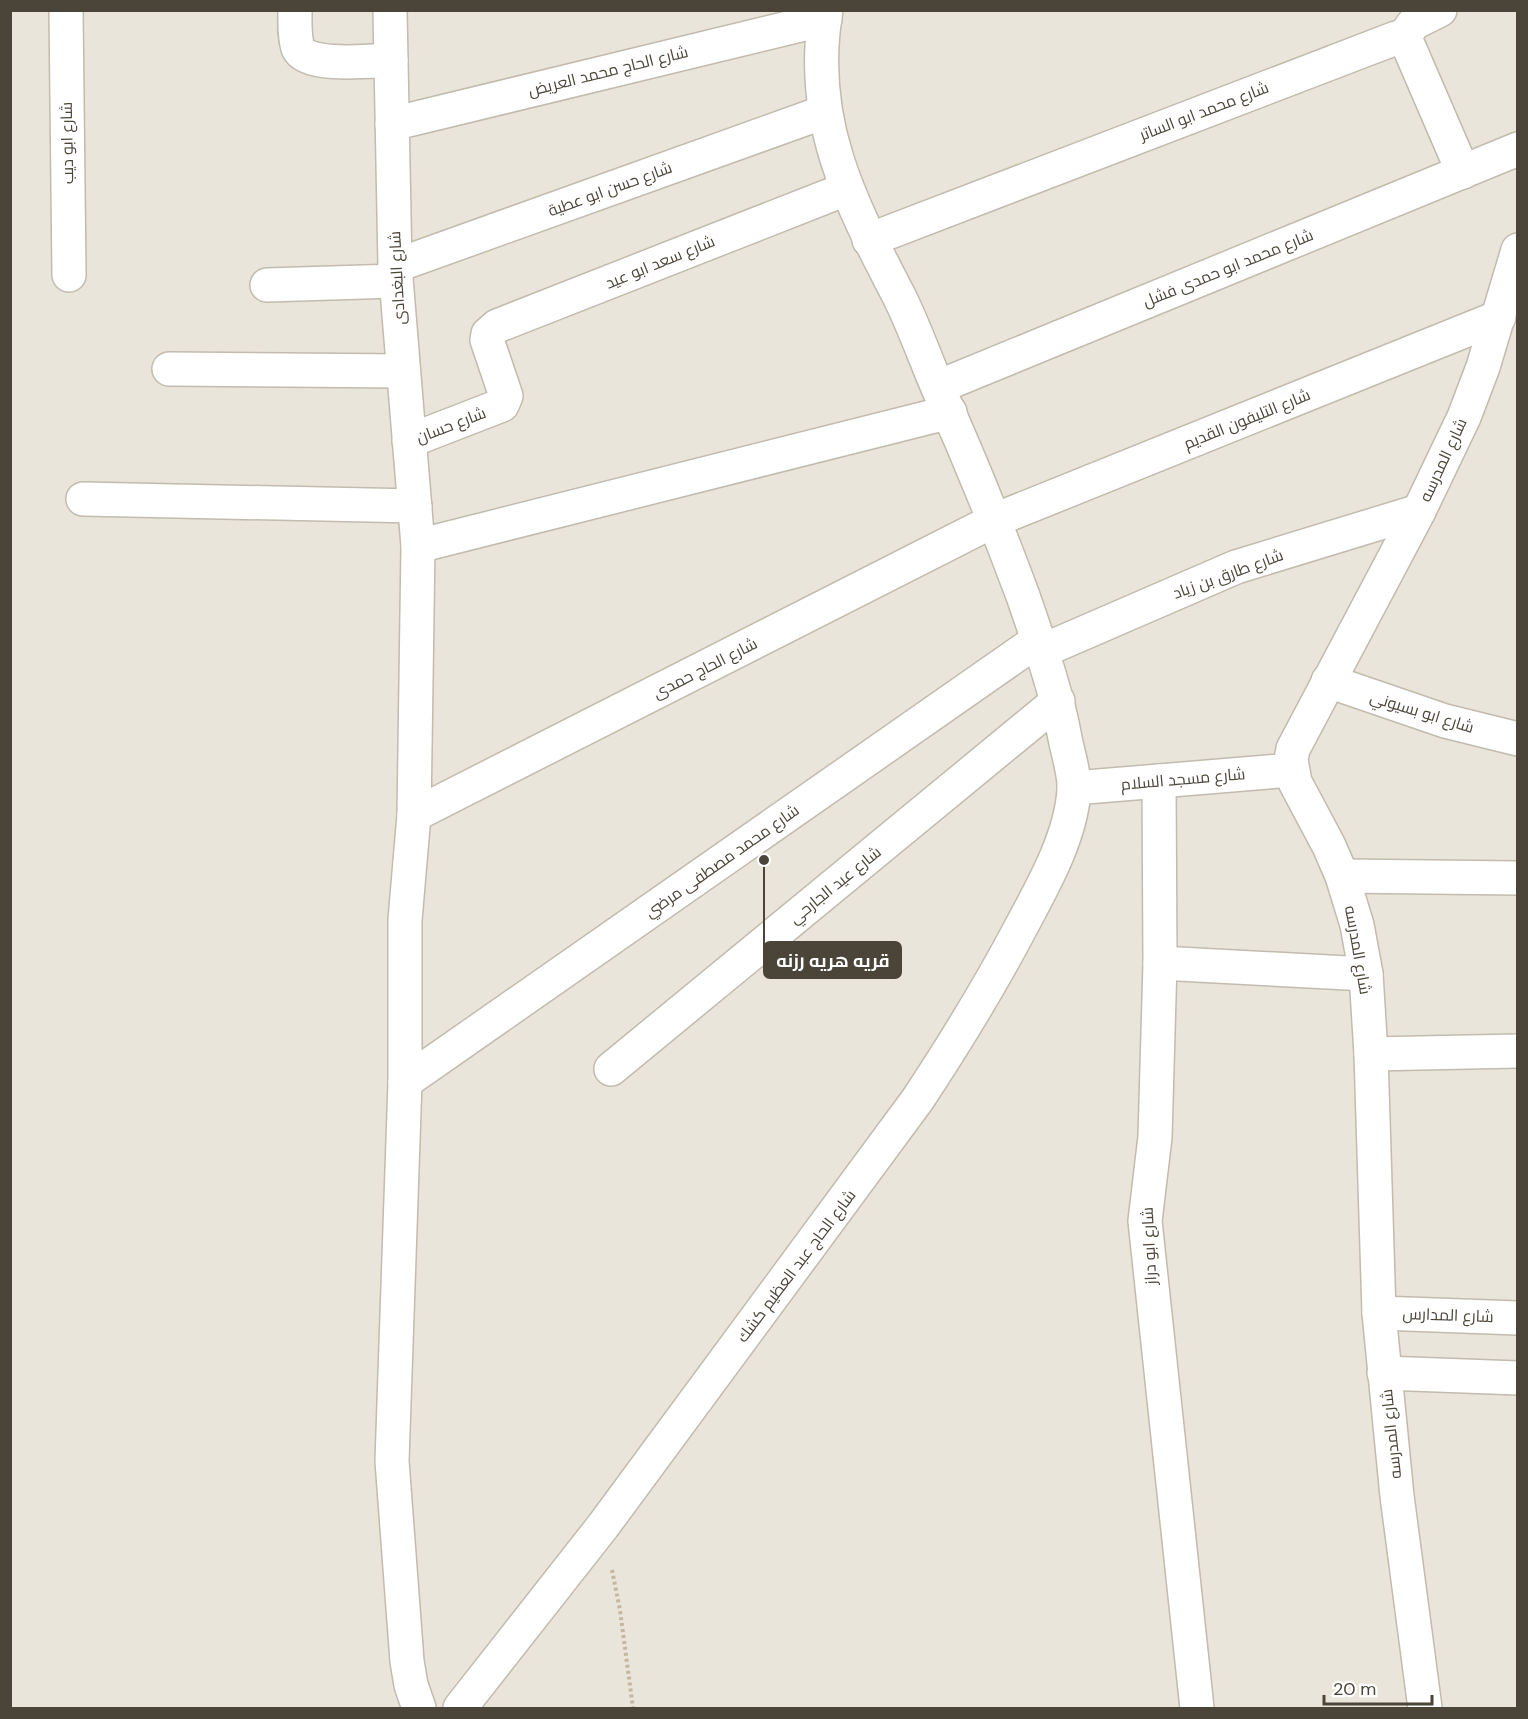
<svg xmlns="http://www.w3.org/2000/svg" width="1528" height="1719" font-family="'DM Sans',Cairo,sans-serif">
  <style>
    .residential { fill: #eae5da }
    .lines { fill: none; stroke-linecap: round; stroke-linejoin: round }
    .minor-casing { stroke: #c2bbae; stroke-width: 36 }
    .path { stroke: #c4b79f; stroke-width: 4; stroke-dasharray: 3 3; stroke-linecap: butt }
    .minor { stroke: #fff; stroke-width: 33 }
    .labels { text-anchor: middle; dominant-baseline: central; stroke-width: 5; stroke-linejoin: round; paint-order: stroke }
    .street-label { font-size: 16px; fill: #4b4439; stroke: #fff }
    .leader { fill: none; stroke: #4b4439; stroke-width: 2 }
    .callout-dot { fill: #4b4439; stroke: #fff; stroke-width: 2 }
    .callout { fill: #4b4439; stroke: #4b4439; stroke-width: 2 }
    .callout-label { font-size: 18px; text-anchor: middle; font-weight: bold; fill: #fff }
  </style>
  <rect width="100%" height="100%" fill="#f6f3ec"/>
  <rect class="residential" x="11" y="11" width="1506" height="1697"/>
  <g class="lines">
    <g class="minor-casing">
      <g id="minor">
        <path d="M66,10L69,275"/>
        <path d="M295,10C295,23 294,36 298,48C306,68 371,61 391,60"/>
        <path d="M390,10L395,266L418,546L414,815L405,920V1082L392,1461L407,1661L411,1685L419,1708"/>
        <path d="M1402,39L1414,23L1440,10"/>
        <path d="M392,124L825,19"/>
        <path d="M869,240L1396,38L1402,39L1409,47L1463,172"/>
        <path d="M395,266L824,112"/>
        <path d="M267,285L396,281"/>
        <path d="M169,369L403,371"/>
        <path d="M938,387L1518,149"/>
        <path d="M409,441L502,405L506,396L487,340L488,334L497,326L846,189"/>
        <path d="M83,499L415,506"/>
        <path d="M418,546L950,412"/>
        <path d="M1042,651L1236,567L1419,511"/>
        <path d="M1328,681L1445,721L1518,739"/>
        <path d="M1159,781L1160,963L1155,1137L1145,1221L1197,1708"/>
        <path d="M1074,788L1292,770"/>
        <path d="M414,815L995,520L1499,317"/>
        <path d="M1342,876L1518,878"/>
        <path d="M1160,963L1366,974"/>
        <path d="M1371,1054L1518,1051"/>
        <path d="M611,1069L1058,701"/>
        <path d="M405,1082L1038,640"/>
        <path d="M1379,1313L1518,1318"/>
        <path d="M1384,1373L1518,1378"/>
        <path d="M460,1708L603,1526L918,1099C955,1043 990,986 1021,927C1043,886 1071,837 1074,790C1075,774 1068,754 1065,738C1056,689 1039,643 1023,596C997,526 969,457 938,388C925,358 914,326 899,296C850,202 807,120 826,10"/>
        <path d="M1425,1708L1397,1496L1379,1313L1371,1054L1366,974L1357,925L1342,876L1329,846L1295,782L1291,760L1293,749L1419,511L1464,417L1483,367L1518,250"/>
      </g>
    </g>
    <path class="path" d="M612,1570L620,1610L633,1708"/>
    <use href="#minor" class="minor"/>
  </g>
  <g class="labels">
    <g class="street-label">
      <text transform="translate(608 71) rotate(-14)">شارع الحاج محمد العريض</text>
      <text transform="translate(1204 111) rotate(-21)">شارع محمد ابو الساتر</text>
      <text transform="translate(67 143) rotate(-91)">شارع ابو ديب</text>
      <text transform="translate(610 189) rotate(-20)">شارع حسن ابو عطية</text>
      <text transform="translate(660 262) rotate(-22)">شارع سعد ابو عيد</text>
      <text transform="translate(1228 268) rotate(-22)">شارع محمد ابو حمدى فشل</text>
      <text transform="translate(397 278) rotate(-93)">شارع البغدادى</text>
      <text transform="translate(1247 419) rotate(-22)">شارع التليفون القديم</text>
      <text transform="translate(451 425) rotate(-21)">شارع حسان</text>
      <text transform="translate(1443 460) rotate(-65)">شارع المدرسه</text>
      <text transform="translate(1228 574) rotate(-20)">شارع طارق بن زياد</text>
      <text transform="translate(705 668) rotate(-27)">شارع الحاج حمدى</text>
      <text transform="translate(1422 712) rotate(17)">شارع ابو بسيوني</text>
      <text transform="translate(1183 779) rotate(-5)">شارع مسجد السلام</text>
      <text transform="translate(722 861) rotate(-35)">شارع محمد مصطفى مرضي</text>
      <text transform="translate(835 885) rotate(-39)">شارع عيد الجارحي</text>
      <text transform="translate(1358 950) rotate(80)">شارع المدرسه</text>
      <text transform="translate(1149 1246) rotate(-93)">شارع ابو دراز</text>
      <text transform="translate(796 1266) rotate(-53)">شارع الحاج عبد العظيم كشك</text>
      <text transform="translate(1448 1315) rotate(2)">شارع المدارس</text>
      <text transform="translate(1391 1434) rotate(-96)">شارع المدرسه</text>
    </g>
  </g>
  <path class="leader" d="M764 860L764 960"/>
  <circle class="callout-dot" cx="764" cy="860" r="6"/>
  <rect class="callout" x="764" y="942" width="137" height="36" rx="6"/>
  <g class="callout-label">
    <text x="833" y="967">قريه هريه رزنه</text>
  </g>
  <rect width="1528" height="1719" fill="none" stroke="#4b4439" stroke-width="24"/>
  <path d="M1324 1695v9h108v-9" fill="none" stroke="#4b4439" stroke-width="3"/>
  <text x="1333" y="1695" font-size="18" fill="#4b4439" stroke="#ffffff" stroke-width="4.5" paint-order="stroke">20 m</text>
</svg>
